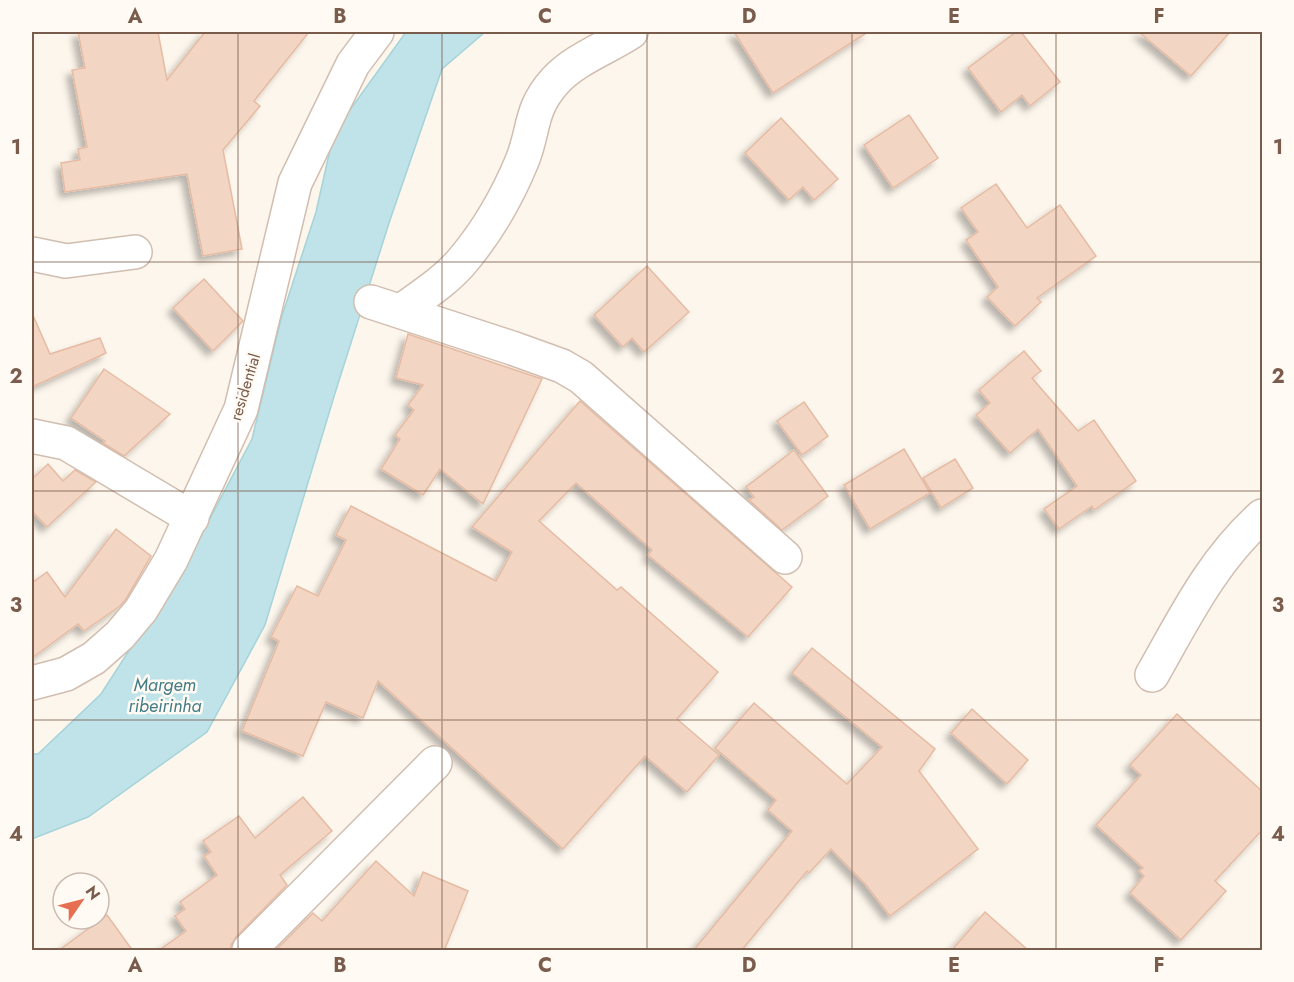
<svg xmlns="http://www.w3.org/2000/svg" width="1294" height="982" font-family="Jost,sans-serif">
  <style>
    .water { fill: #bfe3e8; stroke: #a5d3da; stroke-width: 1.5 }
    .building { fill: #f3d5c3; stroke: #e6bba3; stroke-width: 1.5; filter: url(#shadow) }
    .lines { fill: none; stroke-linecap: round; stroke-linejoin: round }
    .minor-casing { stroke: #d1beb0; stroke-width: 36 }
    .minor { stroke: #fff; stroke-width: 33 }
    .grid { fill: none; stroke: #7a5c4d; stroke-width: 1.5; stroke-opacity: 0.55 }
    .labels { text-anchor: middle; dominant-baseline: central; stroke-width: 5; stroke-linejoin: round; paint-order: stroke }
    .street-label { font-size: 16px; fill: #7a5c4d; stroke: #fffaf3 }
    .water-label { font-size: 18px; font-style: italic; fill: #437c86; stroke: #fffaf3 }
    .neatline { fill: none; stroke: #7a5c4d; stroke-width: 2 }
    .grid-label { font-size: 20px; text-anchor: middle; font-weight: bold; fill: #7a5c4d }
  </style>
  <defs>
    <filter id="shadow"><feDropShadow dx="-5.5" dy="5.5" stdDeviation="3" flood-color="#0004"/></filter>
  </defs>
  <rect width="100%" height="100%" fill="#fdf6ec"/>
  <path class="water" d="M406,32H485L442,69L390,220L336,390L265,625L207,732L88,817L32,839V754H38L101,694L189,558L252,439L281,319L316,212L334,132Z"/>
  <g class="building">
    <path d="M78,32H158L167,80L205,32H309L254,101L260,106L223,150L242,249L203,256L187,174L65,192L61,163L80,160L78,149L87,147L72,70L85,68Z"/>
    <path d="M734,32H868L773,93Z"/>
    <path d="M1016,32H1021L1060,82L1030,106L1022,95L1001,112L968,68Z"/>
    <path d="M1139,32H1230L1191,76Z"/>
    <path d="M909,115L938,158L893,188L864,145Z"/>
    <path d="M781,118L838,179L814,200L803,187L789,200L745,153Z"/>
    <path d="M996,184L1027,228L1060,205L1096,256L1037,298L1041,302L1015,326L987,297L998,287L966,240L978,232L961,208Z"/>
    <path d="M647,266L689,312L644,352L632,338L623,347L594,315Z"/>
    <path d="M204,279L243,321L213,351L173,308Z"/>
    <path d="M32,313L50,354L100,338L106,353L32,387Z"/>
    <path d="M408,334L542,379L483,504L440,469L423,495L381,469L400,439L395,435L414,410L408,405L423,385L396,378Z"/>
    <path d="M1024,351L1041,371L1032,378L1078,431L1094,420L1136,481L1094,510L1092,506L1059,529L1044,509L1077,486L1038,429L1010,453L976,415L990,403L979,390Z"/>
    <path d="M104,369L170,414L124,456L103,443L105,441L71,418Z"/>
    <path d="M580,401L792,587L748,637L648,555L652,550L576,483L539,521L617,590L621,587L718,672L677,719L719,755L687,792L645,756L563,849L378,681L363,718L326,702L303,756L242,731L279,641L271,637L297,586L318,596L346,540L336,535L351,506L496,581L512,552L472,527Z"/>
    <path d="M804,402L828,436L802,455L777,421Z"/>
    <path d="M904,449L930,493L870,529L844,485Z"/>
    <path d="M794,450L828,496L782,530L749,500L754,497L746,487Z"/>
    <path d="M955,459L973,488L941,508L923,478Z"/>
    <path d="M48,464L63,481L75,470L96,482L47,527L32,511V479Z"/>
    <path d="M116,529L151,556L126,599L120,606L84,631L78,624L32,658V583L47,572L65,597Z"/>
    <path d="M812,648L935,749L919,771L978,849L890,916L866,885L831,849L809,873L807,871L741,951H693L792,831L768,810L776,800L715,748L754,703L847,784L882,747L792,673Z"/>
    <path d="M972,709L1028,760L1007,784L951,733Z"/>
    <path d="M1177,714L1263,792V829L1215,881L1226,891L1181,940L1130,893L1144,876L1139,871L1143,868L1096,825L1141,775L1130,765Z"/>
    <path d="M303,797L332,831L280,875L287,885L236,937L231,945V951H158L186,931L175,916L185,909L180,902L217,875L204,856L211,852L203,841L239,816L255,838Z"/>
    <path d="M376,861L414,896L423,872L468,891L444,951H275L313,913L322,921Z"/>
    <path d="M985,912L1029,951H951Z"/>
    <path d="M107,915L133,951H58Z"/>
  </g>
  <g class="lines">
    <g class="minor-casing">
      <g id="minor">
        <path d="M32,254L66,261L135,252"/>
        <path d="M371,302L512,348L562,366L581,377L785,557"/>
        <path d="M401,311C423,295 447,280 464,259C488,230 508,195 522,161C535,129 529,110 555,81C575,59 607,48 631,32"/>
        <path d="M32,436L66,443L192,518"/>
        <path d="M1152,675C1185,617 1212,561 1262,516"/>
        <path d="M32,683L66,674L94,658L120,635L141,610L171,560L241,409L295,183L353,64L377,32"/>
        <path d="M249,950L435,763"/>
      </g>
    </g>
    <use href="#minor" class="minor"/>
  </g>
  <path class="grid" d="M238,32V950M442,32V950M647,32V950M852,32V950M1056,32V950M32,262H1262M32,491H1262M32,720H1262"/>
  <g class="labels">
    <g class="street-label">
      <text transform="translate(245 387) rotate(-73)">residential</text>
    </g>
    <g class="water-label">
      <text x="165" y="685">Margem<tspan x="165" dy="21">ribeirinha</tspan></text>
    </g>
  </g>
  <rect width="1294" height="982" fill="none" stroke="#fffaf3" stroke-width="66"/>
  <g transform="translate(81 901) rotate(55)"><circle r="28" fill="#fffaf3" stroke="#cabbb1" stroke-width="1.5"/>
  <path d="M0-4.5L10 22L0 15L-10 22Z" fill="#e76f51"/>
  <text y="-9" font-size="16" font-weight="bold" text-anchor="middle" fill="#7a5c4d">N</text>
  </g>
  <rect x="33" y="33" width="1228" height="916" class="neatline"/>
  <g class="grid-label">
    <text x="135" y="23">A</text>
    <text x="340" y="23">B</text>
    <text x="545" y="23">C</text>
    <text x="749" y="23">D</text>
    <text x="954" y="23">E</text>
    <text x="1159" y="23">F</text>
    <text x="16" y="154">1</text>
    <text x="1278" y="154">1</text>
    <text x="16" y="383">2</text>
    <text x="1278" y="383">2</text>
    <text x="16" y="612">3</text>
    <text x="1278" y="612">3</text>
    <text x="16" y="841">4</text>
    <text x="1278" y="841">4</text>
    <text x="135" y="972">A</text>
    <text x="340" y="972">B</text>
    <text x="545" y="972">C</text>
    <text x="749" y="972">D</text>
    <text x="954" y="972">E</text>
    <text x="1159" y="972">F</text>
  </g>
</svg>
